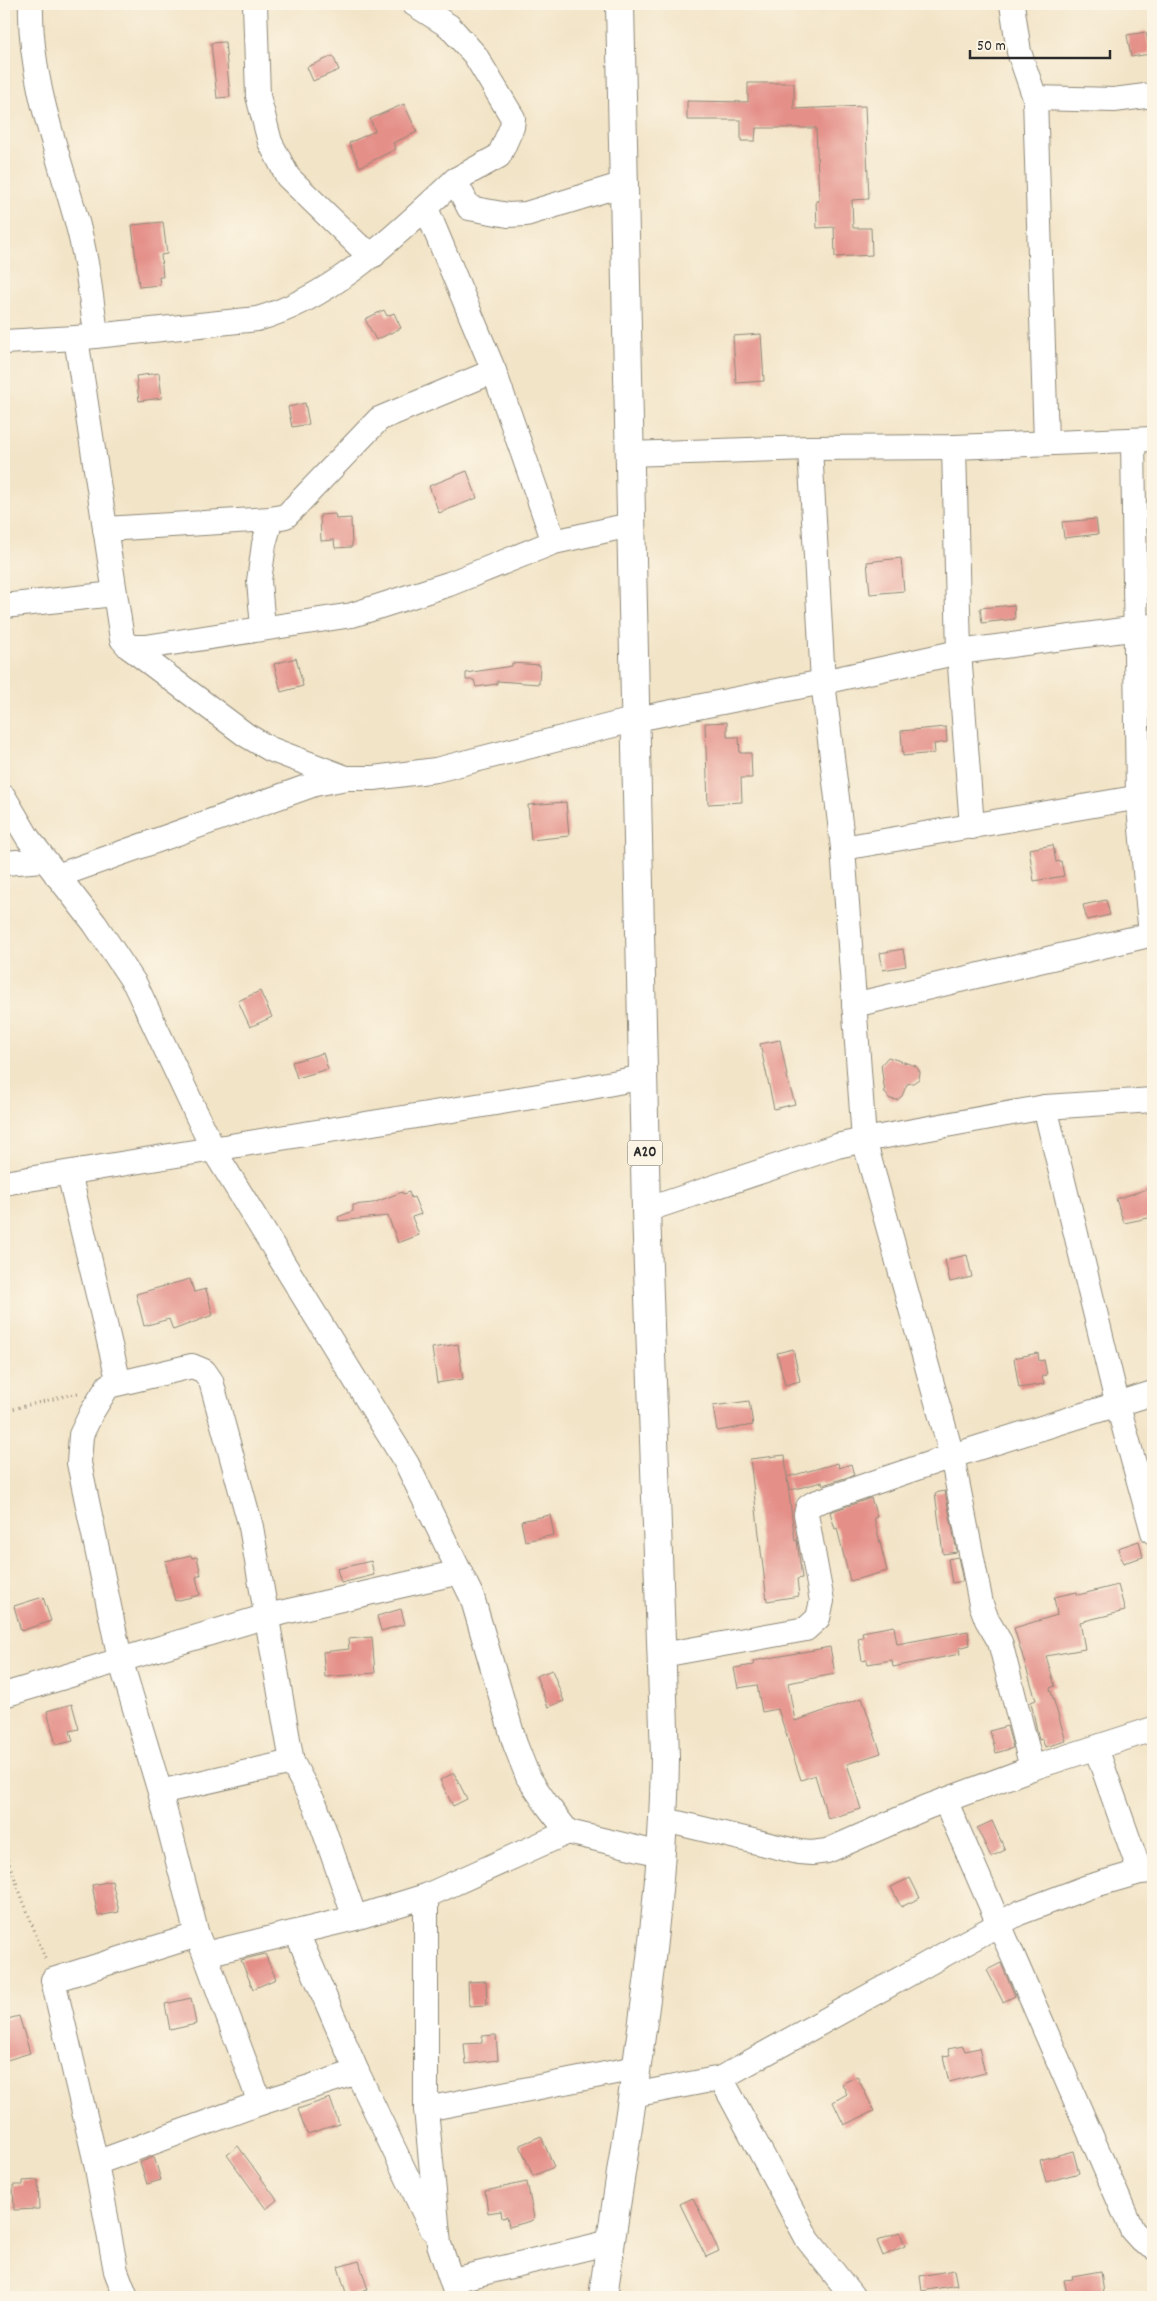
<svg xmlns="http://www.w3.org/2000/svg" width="1157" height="2301" font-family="Dekko,sans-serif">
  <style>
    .building { fill: #e48f88 }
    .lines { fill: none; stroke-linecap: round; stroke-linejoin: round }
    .minor-casing { stroke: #8e8879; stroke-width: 26 }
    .major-casing { stroke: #8e8879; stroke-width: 30 }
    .path { stroke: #8e8879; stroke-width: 3; stroke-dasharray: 1 4; stroke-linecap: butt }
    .minor { stroke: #fff; stroke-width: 24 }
    .major { stroke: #fff; stroke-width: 28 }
    .labels { text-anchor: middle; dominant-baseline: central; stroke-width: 4.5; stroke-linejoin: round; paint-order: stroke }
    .shield { fill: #fcf5e5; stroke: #6a6863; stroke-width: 1 }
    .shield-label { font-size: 15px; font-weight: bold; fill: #2b2b2b }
  </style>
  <rect width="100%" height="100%" fill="#fcf5e5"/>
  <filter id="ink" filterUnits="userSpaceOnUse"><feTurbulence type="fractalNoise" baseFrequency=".02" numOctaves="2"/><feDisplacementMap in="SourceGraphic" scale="10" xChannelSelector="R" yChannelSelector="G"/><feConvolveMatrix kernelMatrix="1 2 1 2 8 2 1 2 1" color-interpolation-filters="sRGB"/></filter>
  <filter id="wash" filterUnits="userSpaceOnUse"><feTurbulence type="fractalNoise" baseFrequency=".0096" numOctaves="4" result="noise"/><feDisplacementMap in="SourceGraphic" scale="20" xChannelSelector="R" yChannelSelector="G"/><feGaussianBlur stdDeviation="1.12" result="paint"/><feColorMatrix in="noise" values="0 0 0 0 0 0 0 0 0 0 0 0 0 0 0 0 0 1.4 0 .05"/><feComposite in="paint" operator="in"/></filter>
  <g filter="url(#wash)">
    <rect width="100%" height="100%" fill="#f2e4c7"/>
    <g id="blocks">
      <g class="building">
        <path d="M1146,32L1150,54L1131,57L1127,35Z"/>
        <path d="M225,42L230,97L217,98L211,43Z"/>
        <path d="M333,56L339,70L313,81L307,67Z"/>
        <path d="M748,83H794V109L865,106L869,199L852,200L853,228H871L872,255L835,257L834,227L817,228L816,201H819L816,128H756L755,141H741V120H687V101L748,102Z"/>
        <path d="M404,104L417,132L393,143L396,149L360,167L349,143L375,131L370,119Z"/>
        <path d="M163,222L167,254L161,255L163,277H159L160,285L139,287L132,225Z"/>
        <path d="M384,310L387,316L394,313L401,328L376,340L365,319Z"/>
        <path d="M761,334L764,381L736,383L733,336Z"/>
        <path d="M159,373L162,398L139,401L136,376Z"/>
        <path d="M305,403L309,424L292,427L288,407Z"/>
        <path d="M467,471L477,498L439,513L429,486Z"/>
        <path d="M335,514L336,519L351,518L352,547L335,548L334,540L321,541L320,515Z"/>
        <path d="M1096,519L1098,534L1064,538L1062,522Z"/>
        <path d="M901,558L904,591L870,594L867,562Z"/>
        <path d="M1014,605L1015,619L982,623L980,608Z"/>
        <path d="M296,658L303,686L281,692L274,664Z"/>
        <path d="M512,663L540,665L539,684L497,681V684L476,687L474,680H466V673L512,666Z"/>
        <path d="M727,722V737H739L740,753H751L752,778H741L742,802L708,804L705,723Z"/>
        <path d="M946,727L947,742L934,744L935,753L903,756L901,731Z"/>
        <path d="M566,802L569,836L531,840L528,805Z"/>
        <path d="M1053,845L1056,862L1061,861L1064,876L1034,881L1029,849Z"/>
        <path d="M1106,900L1110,915L1087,920L1083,905Z"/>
        <path d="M903,949L906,966L883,970L880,953Z"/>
        <path d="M260,991L272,1017L250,1027L238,1001Z"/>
        <path d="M780,1040L788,1081L795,1104L774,1109L760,1044Z"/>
        <path d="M323,1053L328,1069L297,1078L292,1062Z"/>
        <path d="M888,1057L916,1066L920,1072L919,1079L913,1083L907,1084L902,1096L897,1100L890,1099L885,1093L881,1065Z"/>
        <path d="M1148,1189L1150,1196L1153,1195V1217L1124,1223L1116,1199Z"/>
        <path d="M402,1192L403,1194L409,1192L411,1198L414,1197L421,1214L412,1217L419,1235L398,1243L388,1216L339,1221L338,1217L353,1211V1205L373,1203Z"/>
        <path d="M967,1255L972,1277L950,1282L945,1260Z"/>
        <path d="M190,1279L194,1292L206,1289L213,1315L173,1330L169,1319L144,1326L136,1294Z"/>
        <path d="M458,1344L463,1379L437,1383L432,1348Z"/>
        <path d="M793,1349L800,1381L785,1385L777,1353Z"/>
        <path d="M1038,1353L1039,1361L1044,1360L1047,1375L1042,1376L1044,1384L1019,1388L1014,1358Z"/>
        <path d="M749,1401L753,1425L717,1431L713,1406Z"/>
        <path d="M785,1455L787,1477L838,1463L839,1468L851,1464L854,1475L823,1485L822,1482L791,1490L787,1478L795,1541L797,1540L802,1578L797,1579L799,1596L767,1601L750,1459Z"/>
        <path d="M945,1491L957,1552L943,1554L935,1493Z"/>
        <path d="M871,1498L877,1517L874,1518L887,1571L850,1581L837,1528L835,1529L830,1512Z"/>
        <path d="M550,1515L554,1535L525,1541L521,1521Z"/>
        <path d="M1139,1541L1143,1557L1123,1563L1118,1548Z"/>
        <path d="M191,1555L192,1558L197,1557L201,1575L196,1577L200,1595L175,1601L165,1561Z"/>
        <path d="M958,1557L963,1581L952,1583L948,1559Z"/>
        <path d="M371,1561L374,1575L341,1583L337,1569Z"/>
        <path d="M1118,1585L1125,1611L1080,1622L1085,1649L1046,1656L1055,1686L1050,1688L1066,1741L1045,1747L1042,1739L1039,1740L1031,1702L1036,1700L1014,1628L1057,1615L1054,1597L1077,1592L1078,1595Z"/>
        <path d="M43,1597L51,1621L21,1631L14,1606Z"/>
        <path d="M401,1609L405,1624L381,1631L377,1616Z"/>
        <path d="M894,1626L897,1644L968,1631L970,1645L959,1648L960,1654L893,1667L892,1660L868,1664L867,1660L862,1661L858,1638L863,1637L862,1632Z"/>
        <path d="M372,1637L375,1673L325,1677L323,1652L349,1649L348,1639Z"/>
        <path d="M830,1647L835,1674L788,1683L795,1721L862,1698L881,1753L847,1764L861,1809L828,1819L815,1775L801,1780L778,1709L762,1712L757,1685L738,1688L734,1668L754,1665L753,1661Z"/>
        <path d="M552,1670L564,1701L548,1707L536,1676Z"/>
        <path d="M72,1704L79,1729L70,1731L73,1741L56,1745L47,1711Z"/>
        <path d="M1007,1726L1013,1748L996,1753L990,1731Z"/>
        <path d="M454,1773L467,1799L453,1806L440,1780Z"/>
        <path d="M992,1821L1005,1850L991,1857L977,1828Z"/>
        <path d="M910,1878L920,1898L901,1907L891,1887Z"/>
        <path d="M112,1881L119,1912L98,1916L92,1885Z"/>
        <path d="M265,1954L276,1979L253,1989L241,1960Z"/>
        <path d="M1001,1963L1015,1996L1003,2002L987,1970Z"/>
        <path d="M486,1981L487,2005L469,2006L468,1982Z"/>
        <path d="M191,1998L196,2024L170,2030L165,2004Z"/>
        <path d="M19,2016L30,2053L4,2061V2020Z"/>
        <path d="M496,2035L498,2060L466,2064L464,2044L482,2043V2036Z"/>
        <path d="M963,2046L965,2051L979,2048L985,2073L949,2082L943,2056L950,2055L948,2049Z"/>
        <path d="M857,2076L874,2111L844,2125L833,2102L847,2094L842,2084Z"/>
        <path d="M330,2098L339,2124L307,2134L298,2109Z"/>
        <path d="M541,2136L554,2167L533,2176L520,2145Z"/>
        <path d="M238,2146L277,2200L266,2209L227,2155Z"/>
        <path d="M1073,2151L1079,2173L1046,2182L1040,2160Z"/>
        <path d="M154,2157L161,2180L147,2184L140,2162Z"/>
        <path d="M38,2180L39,2209L14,2210L13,2185H23V2181Z"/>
        <path d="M527,2182L534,2218L531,2221L509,2227L507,2217L502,2218L501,2211L488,2213L485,2191Z"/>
        <path d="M693,2198L719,2251L706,2257L680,2204Z"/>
        <path d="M900,2232L905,2246L883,2256L877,2241Z"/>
        <path d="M359,2261L368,2290L347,2296L338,2267Z"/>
        <path d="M954,2270L957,2285L922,2291L920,2276Z"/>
        <path d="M1101,2271L1104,2294L1081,2297H1076L1075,2293L1067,2294L1064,2280L1073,2279L1072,2276Z"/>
      </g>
    </g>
  </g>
  <g filter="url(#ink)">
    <use href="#blocks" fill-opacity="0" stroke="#8e8879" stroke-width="1"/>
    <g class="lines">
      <g class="minor-casing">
        <g id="minor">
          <path d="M31,4C29,79 57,150 77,222C87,259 91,296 96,334"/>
          <path d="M255,4L258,96L270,142L288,177L358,245L374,255"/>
          <path d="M414,4L449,26L475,55L513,118L512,127L499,156L455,180"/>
          <path d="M1012,4L1019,52L1035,98L1046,442"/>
          <path d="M1035,98L1114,100L1153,95"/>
          <path d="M426,208L494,371L554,542"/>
          <path d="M76,338L122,639L129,647L246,735L270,749L346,778"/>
          <path d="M4,342L76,338L257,319C334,298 398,233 455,180L469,208L508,215L526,214L624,184"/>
          <path d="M1133,440L1138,797L1151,935"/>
          <path d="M954,447L959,652L972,827"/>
          <path d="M810,448L823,682L843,848L864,1140L952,1456L981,1604L987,1620L1000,1642L1032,1768"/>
          <path d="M629,454L810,448L954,447L1153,439"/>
          <path d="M105,529L271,519L286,516L379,419L494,371"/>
          <path d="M4,606L114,594"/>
          <path d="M263,628L259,581L264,544L271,519"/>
          <path d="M129,647H146L352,615L449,584L554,542L630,525"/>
          <path d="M4,797L28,838L95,924L135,984L213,1149L407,1464L472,1597L515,1744L528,1777L547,1805L568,1832L661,1854"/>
          <path d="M843,848L1152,795"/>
          <path d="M4,863L44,860"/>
          <path d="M57,876L315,784L347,778H374L436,770L637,719L823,682L959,652L1153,626"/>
          <path d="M854,1005L1153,934"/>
          <path d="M1045,1107L1117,1402L1153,1532"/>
          <path d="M69,1173L119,1383"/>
          <path d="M4,1183L581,1089L644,1077"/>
          <path d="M646,1210L837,1146L864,1140L1045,1107L1153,1100"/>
          <path d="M662,1655L806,1629L818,1618L822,1601L806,1514L808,1507L814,1503L952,1456L1153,1393"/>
          <path d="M4,1695L267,1616L460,1572"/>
          <path d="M1096,1748L1140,1872"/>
          <path d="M160,1792L292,1762L316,1807L355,1918"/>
          <path d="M945,1800L1132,2230L1142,2241L1153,2247"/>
          <path d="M665,1820L799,1852L812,1853L827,1851L927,1807L1032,1768L1153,1729"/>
          <path d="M426,1896V2109L439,2244L457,2297"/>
          <path d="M297,1933L357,2072L432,2229"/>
          <path d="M197,1935L160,1792L120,1659L79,1463L81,1435L92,1412L108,1386L192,1366L204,1371L211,1381L251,1527L292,1762"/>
          <path d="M205,1954L260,2103"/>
          <path d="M721,2078L808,2240L853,2297"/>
          <path d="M633,2095L721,2078L1019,1913L1088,1887L1140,1872L1153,1871"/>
          <path d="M426,2109L636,2068"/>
          <path d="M96,2163L260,2103L357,2072"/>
          <path d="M453,2280L611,2242"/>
          <path d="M126,2297L116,2271L96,2163L53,1980L197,1935L205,1954L355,1918L426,1896L568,1832"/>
        </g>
      </g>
      <g class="major-casing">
        <path id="major" d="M603,2297C627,2118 663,1938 665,1756L646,1210L620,4"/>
      </g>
      <g class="path">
        <path d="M4,1411L78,1393"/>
        <path d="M4,1850L46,1961"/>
      </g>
      <use href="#minor" class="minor"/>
      <use href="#major" class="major"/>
    </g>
  </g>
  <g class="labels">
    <rect class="shield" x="627.5" y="1140.5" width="35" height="25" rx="4"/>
    <g class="shield-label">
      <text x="645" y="1153">A20</text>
    </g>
  </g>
  <rect width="1157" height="2301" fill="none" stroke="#fcf5e5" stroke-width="20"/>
  <path d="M970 50v8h140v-8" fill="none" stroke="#2b2b2b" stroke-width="2.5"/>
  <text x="977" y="50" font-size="15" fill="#2b2b2b" stroke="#fcf5e5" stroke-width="4" paint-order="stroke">50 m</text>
</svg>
